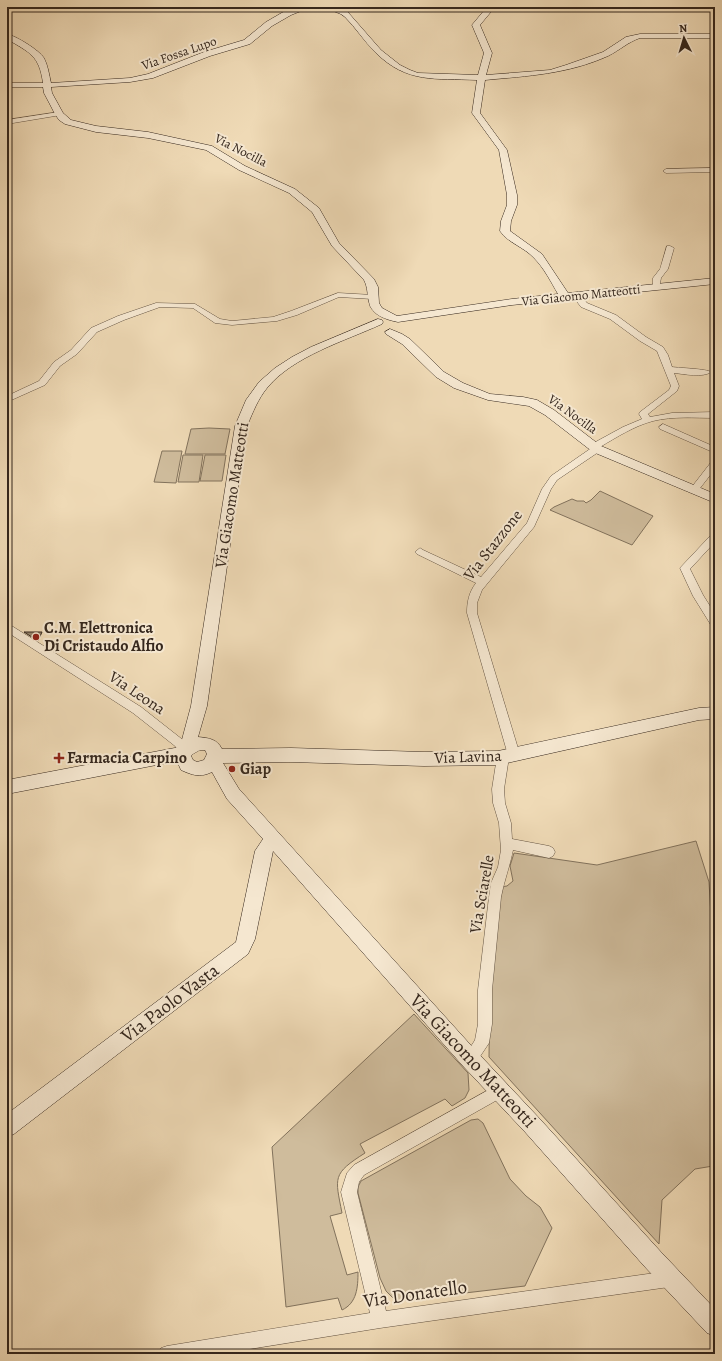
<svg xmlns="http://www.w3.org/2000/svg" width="722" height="1361" font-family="Alegreya,serif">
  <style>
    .green { fill: #cfbc9c; stroke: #82725c }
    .building { fill: #96846d; stroke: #35271d }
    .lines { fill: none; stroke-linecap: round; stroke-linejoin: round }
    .street-casing { stroke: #645443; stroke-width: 1 }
    .secondary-casing { stroke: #35271d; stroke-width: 1 }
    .street { fill: #f5e7d0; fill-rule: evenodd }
    .secondary { fill: #f5e7d0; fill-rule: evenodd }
    .poi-dot { fill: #8f2418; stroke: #f5e7d0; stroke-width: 1.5 }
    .labels { text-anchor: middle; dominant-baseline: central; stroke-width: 4; stroke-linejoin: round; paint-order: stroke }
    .far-street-label { font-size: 13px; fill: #35271d; stroke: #f5e7d0 }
    .street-label { font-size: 16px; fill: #35271d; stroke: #f5e7d0 }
    .poi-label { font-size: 16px; font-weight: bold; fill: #35271d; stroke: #f5e7d0; text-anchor: start }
    .near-street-label { font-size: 19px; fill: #35271d; stroke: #f5e7d0 }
  </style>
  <rect width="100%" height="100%" fill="#efdab6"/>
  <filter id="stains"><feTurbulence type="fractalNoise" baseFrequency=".005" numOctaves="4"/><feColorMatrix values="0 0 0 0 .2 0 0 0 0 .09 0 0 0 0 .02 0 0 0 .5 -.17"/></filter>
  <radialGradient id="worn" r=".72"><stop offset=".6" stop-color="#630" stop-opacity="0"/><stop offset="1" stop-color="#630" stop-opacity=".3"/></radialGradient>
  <g class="green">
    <path d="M209,428L230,429L225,454H185L191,429Z"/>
    <path d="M162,451H182L176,483L154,482Z"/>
    <path d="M183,455H203L199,482H178Z"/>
    <path d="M205,455H226L222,481H200Z"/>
    <path d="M600,491L653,516L632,545L550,510L554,507L572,499L577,501H584L586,503L591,500Z"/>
    <path d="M696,841L709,882L711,916L715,917V1158L713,1166L695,1169L662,1200L659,1244L489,1057L490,980L500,887L507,886L513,881L510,866L514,853L597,865Z"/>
    <path d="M414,1014L468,1073L469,1090L465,1098L452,1106L445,1099L360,1144L365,1153C332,1174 335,1177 342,1213L330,1216L347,1275L358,1272C358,1287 357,1303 342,1310L338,1298L286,1307L272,1147Z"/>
    <path d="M478,1119L483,1123L510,1179L526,1196L540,1207L552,1228L525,1286L396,1301L386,1291L380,1278L358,1193V1187L361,1181L471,1120Z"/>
  </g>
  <path class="building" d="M24,632H42L38,641Z"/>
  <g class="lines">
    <g class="street-casing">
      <g id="street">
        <path d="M59,112L61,113V115L7,124V120Z"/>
        <path d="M715,168V172L666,173L663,171L666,169Z"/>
        <path d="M667,246H670L674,248L668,269L661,278L659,289H653V278L660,269Z"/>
        <path d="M338,293L373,295L377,297L373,299L339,297L297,315L277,321L232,325L215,323L193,308L160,307L124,320L97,332L77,354L60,366L45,385L7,402V396L39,381L54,362L71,350L91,328L118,316L156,303L195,304L220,319L232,321L273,317L291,311Z"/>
        <path d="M573,293H579L587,303L616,315L646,337L663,347L668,355L672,367C680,368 707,369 711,372C703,378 684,374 674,373L679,386L677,391L648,414L650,417L672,413L715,412V418C695,418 673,416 653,421C634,426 617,437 600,447L602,449L600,451L557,480L551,489L534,527L482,590L477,603V613L520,755L518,758L514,760L510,758L508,755L467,613C467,602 469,592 476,583L417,554L415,552L420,548L423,550L481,577L527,523L542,489L551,476L590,449L589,447L590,445L623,427L642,419L639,414L640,412L669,390L671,386L657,351L640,341L610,319L581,307L572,295Z"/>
        <path d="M663,424L715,447V453L660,429L659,427Z"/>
        <path d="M715,460V469L697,492H691L689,490L691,488L712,461Z"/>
        <path d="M715,533V542L690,569L703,595L715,614V626L711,625L693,596L680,568L712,534Z"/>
        <path d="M7,623L141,707L183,740L191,751L189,754L185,756L181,754L175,746L133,713L7,632Z"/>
        <path d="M503,752L507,754L509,757L504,789L505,803L511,823L512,839L549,846L553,848L555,852L553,856L549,858L513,850C510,866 504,881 501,897L492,990V1024L489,1043L475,1064L470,1066L465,1064L463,1059L475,1040L478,1024V990L489,897L491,883L498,867L501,850L499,823L493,803L492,789L497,757L499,754Z"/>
        <path d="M501,1083L506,1085L508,1090L506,1095L364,1175L359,1182L357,1192L386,1311L669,1271L675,1273L677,1279L675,1285L669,1287L380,1328L219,1354H159L161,1348L167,1346L370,1313L341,1192L347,1173L354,1165Z"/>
      </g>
    </g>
    <g class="secondary-casing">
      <g id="secondary">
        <path d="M300,7H311L291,15L272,26L250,44L210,56L153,78L130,82L51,87L52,93L63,113L71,120L96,126L148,132L212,146L245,166L295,189L319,208L339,243L374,279L378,287L379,303L382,308L397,316L512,299L558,294C551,282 544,268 534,258C524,247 508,243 500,231L501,221L507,205V195L499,150L472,113L477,80C435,78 407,84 375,52C364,41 356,28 345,17C340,12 332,12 326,7H336L346,10L381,50L400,65L410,70L418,73L478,75L484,53L472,25L487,7H495L480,25L492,53L486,75L550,70L566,65L603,52L626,37L640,34H715V38H640C628,42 620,50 608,56C568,74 528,76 485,80L480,113L507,150L517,195V205L511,221L510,231L542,254L568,293L715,278V284L512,305L398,322C387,320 371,315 369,302C367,294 368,288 364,280L332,246L312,212L289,193L239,170L206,150L148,138L96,132L65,124L59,120L55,114L44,93L43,87H7V83H43C39,55 30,53 7,39V34C16,36 39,50 44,58C48,66 49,74 51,83L130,78L148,74L204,52L244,40L266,22L285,11Z"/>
        <path d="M378,319L382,320L383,322L382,324C345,341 293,356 267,388C258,399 253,412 247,426L207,706L198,737C209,738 217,739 222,749L291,748L424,752L498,751L699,708L715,707V719L699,720L498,765L424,766L291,762L223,763L239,789L477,1052L539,1118L661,1252L715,1309V1336L707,1333L645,1267L525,1132L463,1066L273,851L255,939L248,954L14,1134L7,1137V1114L236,942L255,851L263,839L227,799L212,772C200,778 192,775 181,770L177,761L7,794V780L180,747L191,706L235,426L246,400L259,382L275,368L292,357L311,347ZM200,750H205L207,754L204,760L197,762L193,760L191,756L193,754Z"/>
        <path d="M390,329L402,334L410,339L444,372L463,383L490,394L523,397L537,400L554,410L601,446L715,494V503L593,452L545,415L529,406L488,400L454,388L436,377L402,344L386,334L385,332Z"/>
      </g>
    </g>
    <use href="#street" class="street"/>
    <use href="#secondary" class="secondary"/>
  </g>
  <g class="poi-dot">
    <circle cx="36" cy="637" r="4"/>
    <path d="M57 752h4v4h4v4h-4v4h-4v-4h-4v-4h4z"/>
    <circle cx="232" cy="769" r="4"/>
  </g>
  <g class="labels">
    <g class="far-street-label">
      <text transform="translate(179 53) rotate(-19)">Via Fossa Lupo</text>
      <text transform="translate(241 150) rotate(27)">Via Nocilla</text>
      <text transform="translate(581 295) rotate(-6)">Via Giacomo Matteotti</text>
      <text transform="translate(573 414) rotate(36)">Via Nocilla</text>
    </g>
    <g class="street-label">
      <text transform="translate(232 495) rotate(-81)">Via Giacomo Matteotti</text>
      <text transform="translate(493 545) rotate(-52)">Via Stazzone</text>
      <text transform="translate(137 693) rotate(34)">Via Leona</text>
      <text transform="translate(468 757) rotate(-2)">Via Lavina</text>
      <text transform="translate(482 894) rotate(-80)">Via Sciarelle</text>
    </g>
    <g class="poi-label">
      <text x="44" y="628">C.M. Elettronica<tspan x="44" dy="18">Di Cristaudo Alfio</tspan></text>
      <text x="67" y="758">Farmacia Carpino</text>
      <text x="240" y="769">Giap</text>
    </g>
    <g class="near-street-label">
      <text transform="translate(170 1003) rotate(-37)">Via Paolo Vasta</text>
      <text transform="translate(473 1061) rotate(47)">Via Giacomo Matteotti</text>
      <text transform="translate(415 1294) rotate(-8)">Via Donatello</text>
    </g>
  </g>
  <rect width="722" height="1361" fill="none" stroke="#efdab6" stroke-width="24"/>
  <rect x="8" y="8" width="706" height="1345" fill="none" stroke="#35271d" stroke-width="2"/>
  <rect x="12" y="12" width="698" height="1337" fill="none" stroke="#35271d"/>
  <g transform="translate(684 38) rotate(355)" stroke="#f5e7d0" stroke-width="3" paint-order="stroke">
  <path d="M0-3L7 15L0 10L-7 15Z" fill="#35271d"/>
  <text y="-6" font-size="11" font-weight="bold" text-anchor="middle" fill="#35271d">N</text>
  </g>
  <rect width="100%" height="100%" filter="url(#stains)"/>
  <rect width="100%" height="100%" fill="url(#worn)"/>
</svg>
